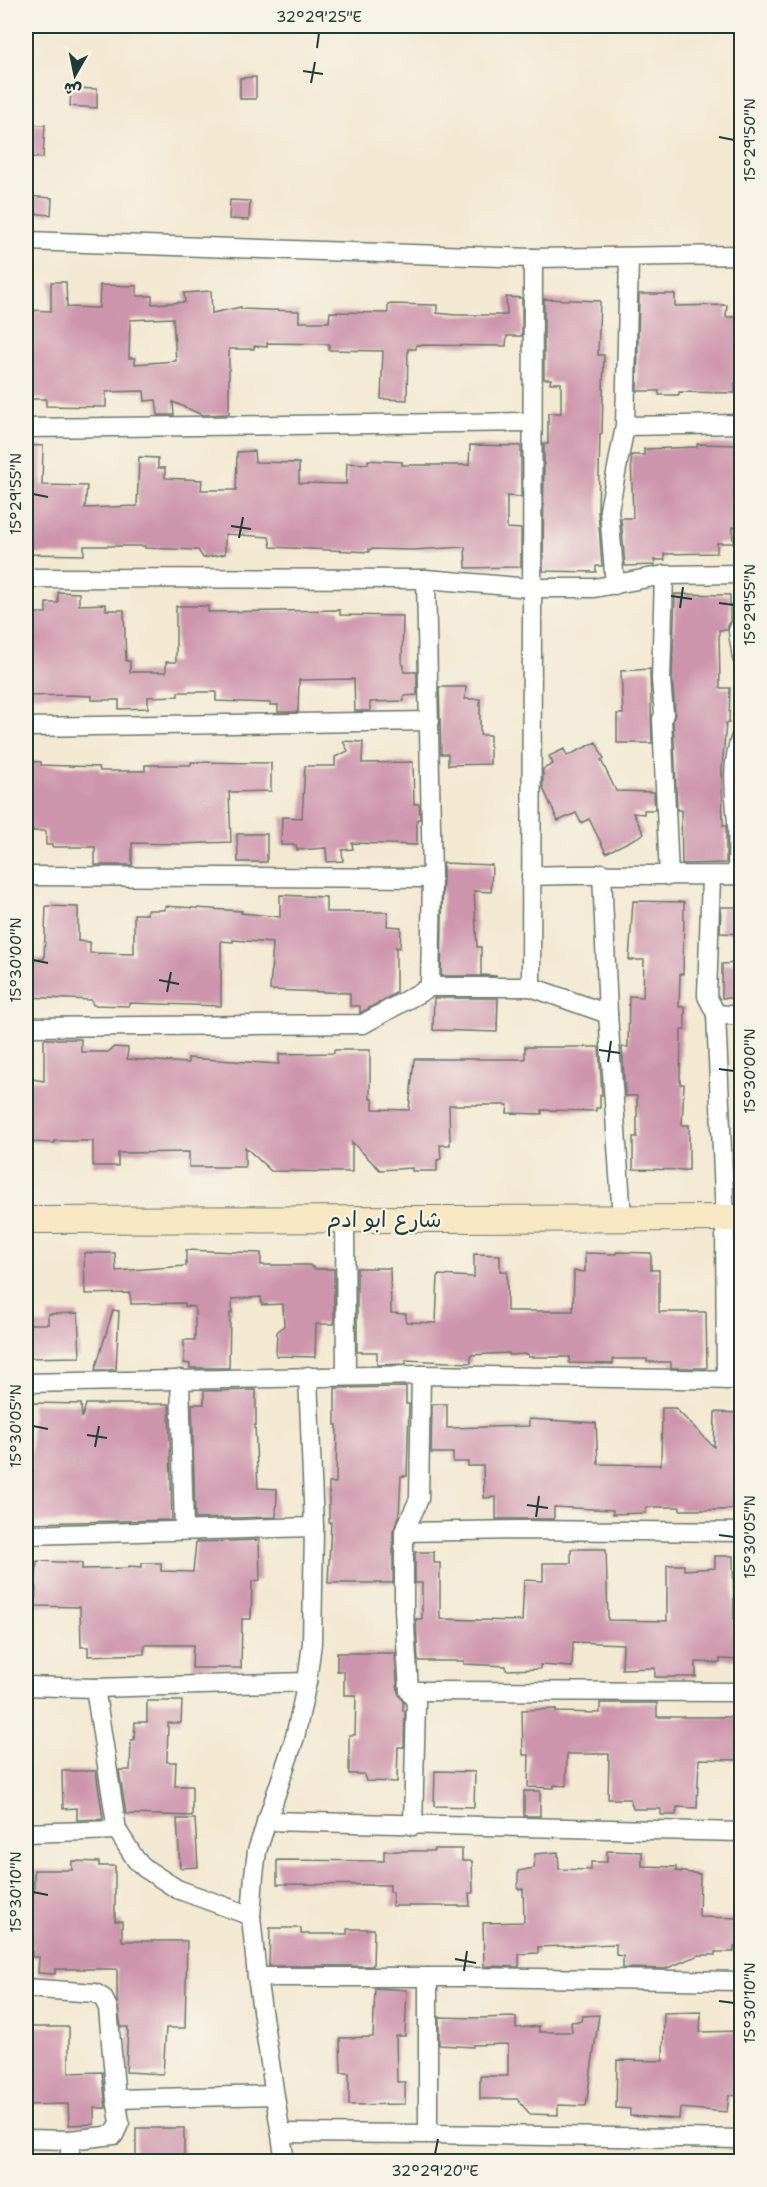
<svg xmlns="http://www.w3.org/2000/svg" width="767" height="2187" font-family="'Shantell Sans','Playpen Sans Arabic',sans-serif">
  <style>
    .building { fill: #cd95ac; fill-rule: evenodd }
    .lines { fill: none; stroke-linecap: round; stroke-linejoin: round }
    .street-casing { stroke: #69796b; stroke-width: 21 }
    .secondary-casing { stroke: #69796b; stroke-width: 28 }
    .street { stroke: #fff; stroke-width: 18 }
    .secondary { stroke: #f7e8c3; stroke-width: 26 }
    .ticks { fill: none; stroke: #1f3d34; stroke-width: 2 }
    .labels { text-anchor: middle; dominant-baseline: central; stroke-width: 4.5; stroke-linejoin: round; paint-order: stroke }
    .street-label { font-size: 22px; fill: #1f3d34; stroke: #f7f3e8 }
    .neatline { fill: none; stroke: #1f3d34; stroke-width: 2 }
    .ticks-label { font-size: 15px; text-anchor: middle; fill: #1f3d34 }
  </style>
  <rect width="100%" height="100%" fill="#f7f3e8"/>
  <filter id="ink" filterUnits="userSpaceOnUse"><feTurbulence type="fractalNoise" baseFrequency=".0167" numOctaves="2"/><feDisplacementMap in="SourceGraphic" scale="12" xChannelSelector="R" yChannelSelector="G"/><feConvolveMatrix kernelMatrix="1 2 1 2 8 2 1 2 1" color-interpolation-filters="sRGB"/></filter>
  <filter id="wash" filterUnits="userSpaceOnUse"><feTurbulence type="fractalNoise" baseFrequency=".008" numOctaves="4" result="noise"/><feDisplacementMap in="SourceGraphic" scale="24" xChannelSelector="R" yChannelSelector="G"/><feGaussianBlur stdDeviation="1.35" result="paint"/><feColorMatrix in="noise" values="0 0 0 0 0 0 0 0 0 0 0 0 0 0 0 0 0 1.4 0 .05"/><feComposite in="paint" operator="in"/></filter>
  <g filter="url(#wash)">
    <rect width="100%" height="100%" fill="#f3e8d2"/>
    <g id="blocks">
      <g class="building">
        <path d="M256,77V99H240V78Z"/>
        <path d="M71,88L97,89V108L70,106Z"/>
        <path d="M26,124L45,125L43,158L26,157Z"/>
        <path d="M26,196L52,198L51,215L26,213Z"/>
        <path d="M230,200L250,201L249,220L229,219Z"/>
        <path d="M51,282H66L67,307L99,308L100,285L137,286V296H152V304L185,302L184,293L211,291L212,313L241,307V309L299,311V322H329L330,312L388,313V304L437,305V313L455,315H507L506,297L522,298V336H507L506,346L416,345V349H408L407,400L381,399L383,351L329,350V344L267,343V347L254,346V349H229V414L202,415L173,402L174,415H158L156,400L145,401L144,391L106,392V407L46,406V399H26V310L51,311ZM173,318L176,361L135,364V358H129L130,320Z"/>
        <path d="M639,294H675V306L727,305L726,317H741V341H738L737,383H735V393L679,392V395H659V391H637Z"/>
        <path d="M544,299L600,301L598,355H604L602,434H600L598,511L602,566H596V572L543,571L544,444H548V413H561V383H550L551,379H544Z"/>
        <path d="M697,444L741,445V527H733V543H717V553L664,554L665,560H654L655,565L625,566L621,518H633L631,455H644V449L697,447Z"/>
        <path d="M26,445L43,446L42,485L87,486L85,508L137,506L139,457L158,458V468H165V478L202,480L201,490H236L237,452L254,451L255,462L299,463V483L346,484L347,463L368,464V460L402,462V465H469L470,445L521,446V497L507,496V528L521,529V567L466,568L465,547L412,550L369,549V552L271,547L269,537L225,534V554L203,558L198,550L145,548V546H84V555L26,554Z"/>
        <path d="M58,592L79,593V605L106,604V610H124L126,661H130V672H166V662H176V606H208V612L340,610V615L403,616L402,665H404V672H417V695L404,696V701L370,702V711H355L354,679L299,680L298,712H278V705H270V703L216,701V692H178V696L148,697V708L119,709V700H92V696L71,695L26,696V613H46V603H58Z"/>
        <path d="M675,594L730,595V621L727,630H719L720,688H730L729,723H726L722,769L723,826H726V863L682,864L681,810H677L673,721L675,713L672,680Z"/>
        <path d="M650,669L652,743H617V714H623L621,671Z"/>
        <path d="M439,687H466L465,699H480V735H490V764L448,765V754H441Z"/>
        <path d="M343,741L363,742L362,763L413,762L414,804H419L420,819H417V845L352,843L353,849L342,850L343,861L327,862L326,848L297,850L296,845H281L282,817L302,818L305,766H335V757L348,751Z"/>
        <path d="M596,742L604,759L601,760L616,791L654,792L655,810H644V814L633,813L644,834L606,853L589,819L581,823L576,813L558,821L543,788V769L553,764L549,756L564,749L567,756Z"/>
        <path d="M26,761L41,762V765L99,767L100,771H145V765H191V762L271,763V791L229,792L231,842L180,844L132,843V865H95V847H52V845H46V831H26Z"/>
        <path d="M237,834H267V862H238Z"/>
        <path d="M443,863L492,865L491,892L474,891L477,947H481V975L497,976H441Z"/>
        <path d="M280,895L326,897V912H388L387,926L401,927L400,948L396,947V993L360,1013V1006H350V993L270,990L273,943L233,940V942L221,941V1006L129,1003V1006L93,1005L91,1000L26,997V958L44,959L46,906L78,907V941L90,942V953L134,954V914H147V910H165V906L242,911L241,913L280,917Z"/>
        <path d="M633,901L684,902L683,974H680L679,1007H685V1030H681L680,1084H684L682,1125H689V1170L633,1169V1137H637V1096H625L622,1047H628L629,996L643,997L644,960H629Z"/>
        <path d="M721,907H741V934L720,933Z"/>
        <path d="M741,963V998H722V964Z"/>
        <path d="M434,998H498L497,1032L433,1030Z"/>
        <path d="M44,1039H81V1052H108L114,1047L128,1048L127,1059L188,1063V1058L279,1064V1054L334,1053V1050H370V1099H373V1109L409,1110L414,1059H525V1047H599L602,1095H600V1108H596V1111L542,1110V1114L507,1113L508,1105H449L450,1145H440L441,1159L437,1160V1171H412V1168L380,1170L352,1142V1172L271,1171L245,1147V1167H189V1152L118,1153V1166H93V1141H55V1143L26,1142V1078L44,1081Z"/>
        <path d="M186,1250L261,1253V1265H309L316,1269H334V1324H316L315,1357L276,1356L277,1332L284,1326L283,1304L262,1305L261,1297L232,1299V1313H230L229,1368H190V1364L184,1363V1340H195V1307L185,1306V1303L131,1304L130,1293L85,1294L84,1253H115L116,1271L186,1266Z"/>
        <path d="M616,1252L651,1253V1270H659V1312H706L707,1368H671V1362H647V1359H613V1364L569,1363L570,1357H528V1354L509,1355V1353L471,1355V1363L406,1360V1364L377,1365V1352H357V1268H390L391,1313L406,1314V1322L436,1323L438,1275L474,1277V1254L500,1255V1271H507V1311H573L574,1271L585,1272V1253L616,1254Z"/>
        <path d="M113,1310L119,1311L116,1370H95Z"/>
        <path d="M78,1313L80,1357L26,1358V1324H48V1314Z"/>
        <path d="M406,1387V1404H409L407,1476H401L399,1516L393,1532V1583H328L331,1522H329V1483H336L337,1425H335V1388Z"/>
        <path d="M256,1390V1425H255L258,1488L277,1489L276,1517L195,1519L192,1404H204V1391Z"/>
        <path d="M32,1403L81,1404L82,1418L86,1404H169L172,1520L26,1523V1469H31Z"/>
        <path d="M432,1404H447V1428L529,1426V1419L596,1423L598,1464L661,1465L662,1408H675L714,1447L715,1412L741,1413V1505H733V1509L720,1510H680V1507H646V1513L613,1514V1510L554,1507V1519H496V1497L484,1498L483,1466H468V1462H453V1453H431Z"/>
        <path d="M259,1540L260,1580L252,1581L251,1619H242L241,1668H192L193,1645H145L144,1654L88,1656V1647H81L80,1607L35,1606L37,1561L82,1563V1569L129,1568V1566L142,1567V1563H161V1571L193,1572L196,1542Z"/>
        <path d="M571,1549H606L608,1620L667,1621V1565H684V1570L715,1568V1556H733L734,1621L741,1622V1660L720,1659V1663L696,1662V1677H655V1668L622,1669L623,1644L573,1642L572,1667L540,1665V1669L506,1670V1666L464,1664V1661H418L416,1619H422V1583H415V1552H434V1563H440V1619L522,1621L524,1580L543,1581V1563H571Z"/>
        <path d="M337,1653H395L398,1692L403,1702V1711H405L404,1747H398L397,1782L366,1781L364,1774H349V1735H355L356,1695H344V1671H337Z"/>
        <path d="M147,1701H182L181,1723H168L167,1762H176L175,1786H192V1816L126,1814L119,1770H130L131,1740H134L135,1722H147Z"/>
        <path d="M600,1703H657V1717H741L740,1760L699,1759L697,1808L677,1807L676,1815H661V1809H633L630,1799H608L609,1754H567L566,1786L554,1785V1788L528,1787L529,1755H523L522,1710L556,1709V1712L600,1713Z"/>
        <path d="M62,1771H96L103,1819L77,1820V1808L63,1809Z"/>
        <path d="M435,1771L475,1772L474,1807L434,1806Z"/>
        <rect x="524" y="1791" width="16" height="25"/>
        <path d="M177,1819H195L198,1867L180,1868Z"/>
        <path d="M434,1849H462V1861H472L473,1893H469L470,1906H392L393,1892H390V1885L277,1884V1860L384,1861V1851H434Z"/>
        <path d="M607,1851L642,1852V1866L676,1867V1871L700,1874L699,1917L741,1918V1946H734V1952H715V1955H699L665,1969L623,1968V1956L616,1955V1944L538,1947V1953L519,1954V1967L484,1966L483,1923L524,1922L523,1889H518V1871L534,1868L535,1854L558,1852L559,1869L591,1870V1862H607Z"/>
        <path d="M72,1861L99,1862V1866H115V1921H122V1941H187L185,2028H166L163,2074L126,2072L128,2027H121L117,2002V1969H55V1974L38,1973L39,1957H32V1945H26V1920L32,1918L31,1893H34V1870H72Z"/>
        <path d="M270,1928H301V1934H347V1929H374L373,1966H269Z"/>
        <path d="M375,1988L407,1990L405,2036H396L397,2082H405V2104L349,2105V2073H341L340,2038L373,2037Z"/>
        <path d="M701,2012L700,2032L740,2031V2064H741L739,2096L729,2095L727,2112L680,2108L679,2119L630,2116V2109L616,2108L617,2060L663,2061L664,2013Z"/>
        <path d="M599,2015L586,2106L558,2105V2115L530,2114L517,2099H480V2076H508V2044L473,2045V2047L439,2045V2017L476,2018L516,2017V2028L539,2026V2032H572L571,2022L581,2021L582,2016Z"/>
        <path d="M26,2027H69V2073L102,2072L106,2108H94V2124L69,2125L68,2104L26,2105Z"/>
        <path d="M136,2128H184V2161L136,2160Z"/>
      </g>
    </g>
  </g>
  <g filter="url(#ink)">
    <use href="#blocks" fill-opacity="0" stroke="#69796b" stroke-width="1.5"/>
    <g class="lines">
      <g class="street-casing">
        <g id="street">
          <path d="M26,241L533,258L742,255"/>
          <path d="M625,426L742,424"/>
          <path d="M26,428L532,422"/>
          <path d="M664,575L661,680L664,714L662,719L669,876"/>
          <path d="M26,578L426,579L531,588H594L664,575L742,574"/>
          <path d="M426,579L432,878L430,987"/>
          <path d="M615,585L609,510L625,426L629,258"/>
          <path d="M742,622L738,631L742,658"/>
          <path d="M26,727L430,721"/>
          <path d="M602,873L608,1014L622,1218"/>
          <path d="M737,875C737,858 738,840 737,823C735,794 730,762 742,734"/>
          <path d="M26,876L432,878"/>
          <path d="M531,876C601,873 671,876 742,875"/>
          <path d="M711,877L707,996L716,1014L742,1016"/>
          <path d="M531,987L533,258"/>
          <path d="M716,1014L725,1218L726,1380"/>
          <path d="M26,1027L363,1024L430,987H531L608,1014"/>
          <path d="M345,1220L346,1375"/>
          <path d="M180,1379L184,1530"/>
          <path d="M26,1383L421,1375L742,1380"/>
          <path d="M404,1532L523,1530L742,1532"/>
          <path d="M26,1535L314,1527"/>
          <path d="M26,1686L95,1688L307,1682"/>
          <path d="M95,1688L117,1830L136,1860L146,1869L177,1889L251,1916"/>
          <path d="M409,1691L742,1692"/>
          <path d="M266,1821L742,1832"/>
          <path d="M413,1826L416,1702L409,1691L404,1610V1532L419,1499L421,1375"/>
          <path d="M26,1833L117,1830"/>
          <path d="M257,1977H463L742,1981"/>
          <path d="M428,1977V2134"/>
          <path d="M26,1988L95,1993L103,1998L108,2008L116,2099"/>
          <path d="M281,2133L428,2134L742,2139"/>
          <path d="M26,2139L70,2140"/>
          <path d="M70,2162V2140L114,2135L120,2122L116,2099L274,2095"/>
          <path d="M285,2162L257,1977L251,1916L254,1875L257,1851L295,1737L307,1682L312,1643L314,1527L308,1376"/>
        </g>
      </g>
      <g class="secondary-casing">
        <path id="secondary" d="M26,1220L742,1218"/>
      </g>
      <use href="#street" class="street"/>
      <use href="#secondary" class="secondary"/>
    </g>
  </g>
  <path class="ticks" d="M317,48L319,33M303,71L323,74M311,83L315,62M719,137L734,140M33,494L48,497M231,526L251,529M239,538L243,517M671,596L692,599M719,603L734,605M680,608L683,587M33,960L48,963M159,980L179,984M167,992L171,972M599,1050L620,1053M608,1062L611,1041M719,1069L734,1071M33,1426L48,1429M87,1435L107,1438M95,1447L99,1426M527,1505L548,1508M536,1517L539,1496M719,1535L734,1537M33,1892L48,1895M455,1959L476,1963M464,1971L467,1951M719,2001L734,2003M435,2154L438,2139"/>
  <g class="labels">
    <g class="street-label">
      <text x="384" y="1219">شارع ابو ادم</text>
    </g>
  </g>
  <rect width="767" height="2187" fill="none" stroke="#f7f3e8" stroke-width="66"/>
  <g transform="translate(75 75) rotate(189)" stroke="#f7f3e8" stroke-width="4.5" paint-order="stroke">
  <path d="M0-4.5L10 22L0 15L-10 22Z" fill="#1f3d34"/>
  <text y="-9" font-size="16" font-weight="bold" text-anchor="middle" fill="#1f3d34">ش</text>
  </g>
  <rect x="33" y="33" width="701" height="2121" class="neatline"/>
  <g class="ticks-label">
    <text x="319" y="22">32°29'25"E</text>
    <text transform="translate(750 140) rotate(-90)" y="5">15°29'50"N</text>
    <text transform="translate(16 494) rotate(-90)" y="5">15°29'55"N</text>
    <text transform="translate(750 605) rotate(-90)" y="5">15°29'55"N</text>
    <text transform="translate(16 960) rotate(-90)" y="5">15°30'00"N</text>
    <text transform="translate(750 1071) rotate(-90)" y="5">15°30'00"N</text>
    <text transform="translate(16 1426) rotate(-90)" y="5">15°30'05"N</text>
    <text transform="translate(750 1537) rotate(-90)" y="5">15°30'05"N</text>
    <text transform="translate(16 1892) rotate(-90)" y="5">15°30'10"N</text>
    <text transform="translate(750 2003) rotate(-90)" y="5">15°30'10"N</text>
    <text x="435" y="2176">32°29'20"E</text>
  </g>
</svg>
